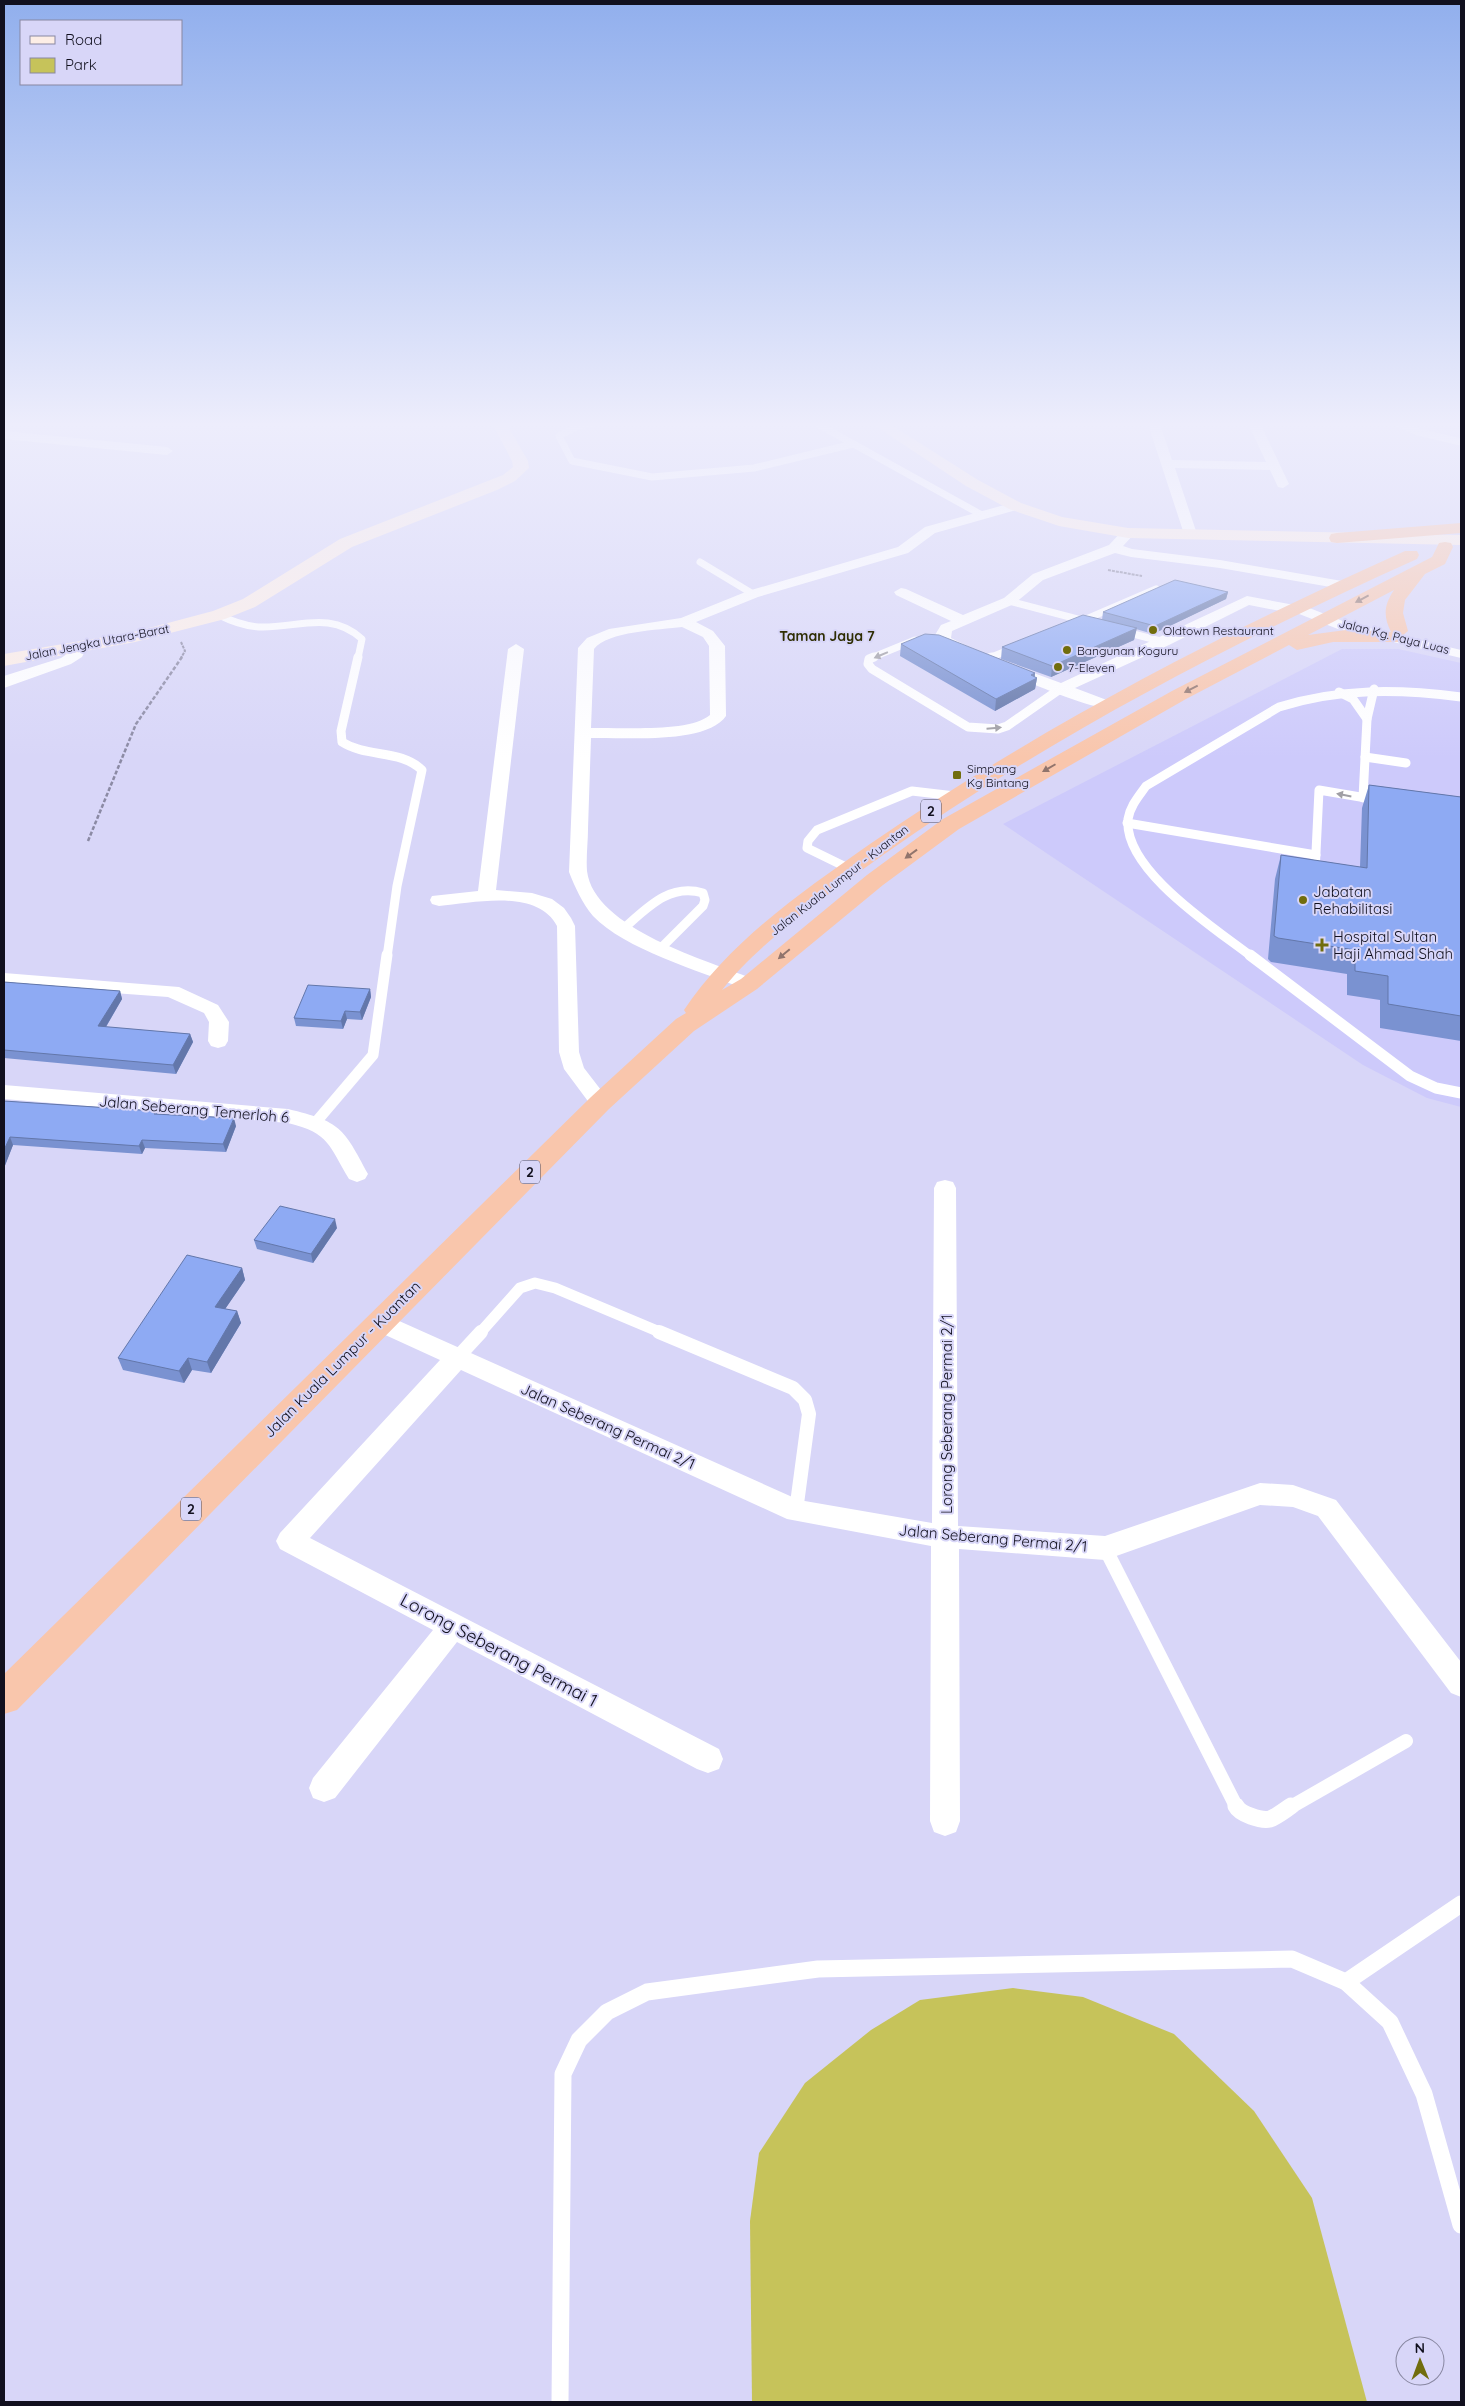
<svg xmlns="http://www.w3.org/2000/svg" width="1465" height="2406" font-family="Quicksand,sans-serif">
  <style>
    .built { fill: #cdcafb }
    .green { fill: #c6c35a }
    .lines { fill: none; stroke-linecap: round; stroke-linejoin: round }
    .path-far1 { stroke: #8b8aa4; stroke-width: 2; stroke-dasharray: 3 1; stroke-linecap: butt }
    .path { stroke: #8b8aa4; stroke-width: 2.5; stroke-dasharray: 4 2; stroke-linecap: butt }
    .lane-far4 { stroke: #fff; stroke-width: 7 }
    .lane-far3 { stroke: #fff; stroke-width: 9 }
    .lane-far2 { stroke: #fff; stroke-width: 11 }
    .lane-far1 { stroke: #fff; stroke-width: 14 }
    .lane { stroke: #fff; stroke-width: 17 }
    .street { fill: #fff; fill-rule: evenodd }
    .secondary { fill: #fdeee6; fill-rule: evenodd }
    .highway { fill: #f9c6ac; fill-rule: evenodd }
    .wall { fill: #7a92d1 }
    .shaded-wall { fill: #6377aa }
    .building { fill: #8eaaf3; stroke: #6377aa }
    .oneway { fill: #91746c }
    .oneway2 { fill: #a09fa5 }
    .poi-dot { fill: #716d0d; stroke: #d8d6f8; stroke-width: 2 }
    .labels { text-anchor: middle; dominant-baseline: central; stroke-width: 4; stroke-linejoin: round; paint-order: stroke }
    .far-poi-label { font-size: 12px; fill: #11101e; stroke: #d8d6f8; text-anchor: start }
    .far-street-label { font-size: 12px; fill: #11101e; stroke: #d8d6f8 }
    .far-neighbourhood-label { font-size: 14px; font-weight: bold; fill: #2e2d02; stroke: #d8d6f8 }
    .shield { fill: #d8d6f8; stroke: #4d4b5f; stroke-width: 1 }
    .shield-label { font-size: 14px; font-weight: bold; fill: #11101e }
    .poi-label { font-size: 15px; fill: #11101e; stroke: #d8d6f8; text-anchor: start }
    .street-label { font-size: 15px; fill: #11101e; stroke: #d8d6f8 }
    .near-street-label { font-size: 18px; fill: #11101e; stroke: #d8d6f8 }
  </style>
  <rect width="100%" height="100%" fill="#d8d6f8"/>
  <path class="built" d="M1342,649H1398L1461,663V1107L1427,1098L1363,1065L1003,824Z"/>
  <path class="green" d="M1013,1988L1083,1997L1174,2034L1254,2111L1312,2198L1367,2402H752L750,2221L759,2153L805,2083L871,2030L920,2000Z"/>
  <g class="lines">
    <g class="path-far1">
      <path d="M1108,570L1142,576"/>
      <path d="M181,642L185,651L181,658"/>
    </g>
    <path class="path" d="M88,841L136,724L182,657"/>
    <g class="lane-far4">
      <path d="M602,421L578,426L559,436L572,461L652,477L754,468L853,444"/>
      <path d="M812,421L980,514"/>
      <path d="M1392,421L1418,432L1461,442"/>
      <path d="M700,562L753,594"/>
      <path d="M1009,601L1085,621"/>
      <path d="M219,615C233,622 247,627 263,627C300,627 331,611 362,639L358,658"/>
      <path d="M1077,623L1156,589"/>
      <path d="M1122,631L1164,642"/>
      <path d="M871,658L915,640"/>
      <path d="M989,658L1016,647"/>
    </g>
    <g class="lane-far3">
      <path d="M358,657L341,731L342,742C367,758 400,749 422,770L397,886L387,957"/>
      <path d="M874,657L869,659L868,664L872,669L968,727L998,729L1007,726L1060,689"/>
      <path d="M985,660L992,657"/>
      <path d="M1339,692L1353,699L1367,719"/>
      <path d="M1365,757L1406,763"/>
      <path d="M1363,798L1367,719L1374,689"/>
      <path d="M1127,823L1316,855"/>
      <path d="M850,869L807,848L808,841L817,830L912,791L955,796"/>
      <path d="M1315,873L1319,790L1378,800"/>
      <path d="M623,929C647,908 669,883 703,893L705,900L703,906L661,948"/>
      <path d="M1252,957C1216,929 1123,870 1128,819C1130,806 1139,796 1146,786L1279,707C1340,688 1398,689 1461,697"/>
    </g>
    <g class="lane-far2">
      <path d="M1250,955L1410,1076L1436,1088L1461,1093"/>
      <path d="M316,1122L373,1055L387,955"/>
      <path d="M480,1333L520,1288L535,1283L555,1288L662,1333"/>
    </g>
    <g class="lane-far1">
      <path d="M659,1332L793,1388L805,1400L809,1414L796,1511"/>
      <path d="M457,1358L481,1332"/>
      <path d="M1105,1548L1237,1808"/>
      <path d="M1289,1808L1406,1741"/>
    </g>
    <g class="lane">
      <path d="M1236,1806C1240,1814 1261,1821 1270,1819C1276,1817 1285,1810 1291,1806"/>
      <path d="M1346,1982L1461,1904"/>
      <path d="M560,2402L563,2074L579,2040L607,2012L647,1992L818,1969L1292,1959L1346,1982L1390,2022L1424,2094L1461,2225"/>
    </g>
    <g class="street">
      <path d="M1147,421H1159L1172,460L1266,462L1247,421H1259L1289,484L1283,488L1278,487L1270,470L1175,468L1197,534L1190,538L1185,537Z"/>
      <path d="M4,431L167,447L173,451L167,455L4,439Z"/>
      <path d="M1015,502L1022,506L1020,509L935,533L908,553L758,597L696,622L713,631L725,646L726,716C706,745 624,737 591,738C590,768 589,799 588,829C588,842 586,857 587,871C594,929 709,961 756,980L759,984L756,988L749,990L742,988C700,971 624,949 593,916C582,903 575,887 569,872L578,648L587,638L609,629L681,618L748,591L898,547L925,527ZM682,627L703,637L709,646L710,715C689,733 621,727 591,728L594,649C608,631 659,630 682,627Z"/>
      <path d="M1128,529L1135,533L1123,546L1132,549L1220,560L1342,581L1349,585L1342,589L1220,568L1131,557L1115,553L1043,580L1014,604L952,631L951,638L973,649L976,652L968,657L939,644L935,635L941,625L951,621L896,595L894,592L901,588L906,589L963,615L1004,598L1033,574L1109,545L1123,530Z"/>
      <path d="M1247,596L1289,604H1299L1348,623L1461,650V658L1338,629L1294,612L1290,613L1249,605L1169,645L1075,688L1112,702L1114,705L1112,708C1096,712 1023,680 1004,672L1001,669L1009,664L1061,683Z"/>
      <path d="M79,642L87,647L82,657L71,664L4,688V676L7,675L61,658L70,652L74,644Z"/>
      <path d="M516,644L524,649L496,890L532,893L552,899L564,908L571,918L575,926L579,1052L584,1068L611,1103L607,1108L600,1110L593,1108L564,1069L559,1052L557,926C537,888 474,903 439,906L432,904L430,900L432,896L478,891L508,649Z"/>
      <path d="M4,973L179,987L218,1005L229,1022L228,1041L225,1046L218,1048L211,1046L208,1041L209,1022L204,1013L168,997L4,985Z"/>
      <path d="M4,1085L288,1109C341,1122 343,1127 368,1174L365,1179L357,1182L349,1179C329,1146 330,1133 288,1123L4,1099Z"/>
      <path d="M945,1180L953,1182L956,1188L958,1526L1105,1536L1260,1483L1293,1485L1336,1500L1461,1662V1697L1451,1693L1318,1516L1293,1507L1260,1505L1105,1560L959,1549L960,1821L956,1832L945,1836L934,1832L930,1821L931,1546L787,1519L461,1370L310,1538L719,1749L723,1759L719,1769L708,1773L697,1769L457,1642L335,1798L324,1802L313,1798L309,1788L313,1778L433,1630L280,1549L276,1541L280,1533L440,1360L370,1328L367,1322L370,1316L379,1313L388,1316L799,1500L932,1523L934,1188L937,1182Z"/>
    </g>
    <g class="secondary">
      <path d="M491,421H505L528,461L529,468L515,481L497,490L352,547L255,607L225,619L135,642L4,666V654L134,632L213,611L243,599L340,539L503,475L513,467L512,461Z"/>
      <path d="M868,421H885L978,480L1021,503L1062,517L1128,528L1461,535V545L1128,538L1059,526L1009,509L966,486Z"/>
    </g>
    <g class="highway">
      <path d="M1461,523V533L1337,543L1331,542L1329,538L1331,534L1337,533Z"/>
      <path d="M1445,542L1451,543L1453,547L1445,564L1425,574L1405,600L1403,613L1408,631L1402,636L1403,638L1400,642H1333L1297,650L1289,645L1186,699L959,829L883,885L757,989L694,1031L609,1109L17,1710L4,1714V1674L591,1097L676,1019L686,1013L684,1010C730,941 803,891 870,844C1039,728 1218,635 1405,551H1417L1419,555L1417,559C1230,643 1051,737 883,855C831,892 761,940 722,990L741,979L867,875L943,819L1172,691L1432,557L1439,543ZM1394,590C1384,605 1383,616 1391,632L1346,630L1308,635Z"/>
    </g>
  </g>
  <g class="wall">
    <path d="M1228,592L1226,599L1153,634L1136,629L1134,640L1051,677L1001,659L1002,647L1102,620L1103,612Z"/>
    <path d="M901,644L1035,673V677L1037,678L1035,689L995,711L900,656Z"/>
    <path d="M1369,785L1461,797V1041L1380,1028V1000L1347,995V974L1271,962L1268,959L1275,879L1281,855L1360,867L1362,808Z"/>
    <path d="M4,982L120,991L122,999L106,1027L190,1034L193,1042L176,1074L4,1058Z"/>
    <path d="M370,989L371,997L362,1020L347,1019L343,1029L296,1026L294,1018Z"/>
    <path d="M4,1101L156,1111L157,1114L236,1126L226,1152L145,1148L142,1154L13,1145L4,1168Z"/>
    <path d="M337,1228L313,1263L257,1249L254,1240Z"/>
    <path d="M242,1268L245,1280L225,1309L237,1311L241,1323L211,1373L192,1370L184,1383L123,1370L118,1358Z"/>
  </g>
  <g class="shaded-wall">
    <path d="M1228,592L1226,599L1153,634L1155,626Z"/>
    <path d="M1137,628L1134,640L1051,677L1052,666Z"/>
    <path d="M1035,673L1034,679L1037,678L1035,689L995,711L996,699L1031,675Z"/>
    <path d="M370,989L371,997L362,1020L360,1012Z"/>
    <path d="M120,991L122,999L101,1035L98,1026Z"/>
    <path d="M345,1011L347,1019L343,1029L341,1021Z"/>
    <path d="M190,1034L193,1042L176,1074L173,1065Z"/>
    <path d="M234,1118L236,1126L226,1152L223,1144Z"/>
    <path d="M10,1137L13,1145L4,1168V1150Z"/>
    <path d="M142,1140L145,1148L142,1154L139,1146Z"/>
    <path d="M335,1219L337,1228L313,1263L311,1254Z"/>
    <path d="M242,1268L245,1280L219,1318L215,1307Z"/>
    <path d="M237,1311L241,1323L211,1373L207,1362Z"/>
    <path d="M188,1358L192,1370L184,1383L179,1371Z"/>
  </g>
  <g class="building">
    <path d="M1175,580L1228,592L1155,626L1103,612Z"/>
    <path d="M1083,615L1137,628L1052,666L1002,647Z"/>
    <path d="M925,634L939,635L1035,673L1031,675L1037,678L996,699L901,644Z"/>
    <path d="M1369,785L1461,797V1016L1388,1004V976L1355,971V950L1278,938L1274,936L1281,855L1367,868Z"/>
    <path d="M4,982L120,991L98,1026L190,1034L173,1065L4,1050Z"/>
    <path d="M308,985L370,989L360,1012L345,1011L341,1021L294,1018Z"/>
    <path d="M4,1101L156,1111L154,1114L234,1118L223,1144L142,1140L139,1146L10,1137L4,1150Z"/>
    <path d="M280,1206L335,1219L311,1254L254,1240Z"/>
    <path d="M187,1255L242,1268L215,1307L237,1311L207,1362L188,1358L179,1371L118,1358Z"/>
  </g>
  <defs><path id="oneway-solid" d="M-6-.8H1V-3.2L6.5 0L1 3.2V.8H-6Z" transform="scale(1.25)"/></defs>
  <g class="oneway">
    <use href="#oneway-solid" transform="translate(1362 599) rotate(152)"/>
    <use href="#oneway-solid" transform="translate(1191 689) rotate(153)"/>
    <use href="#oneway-solid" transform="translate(1049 768) rotate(150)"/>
    <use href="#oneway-solid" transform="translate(911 854) rotate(144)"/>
    <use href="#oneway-solid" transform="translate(784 954) rotate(140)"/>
  </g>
  <g class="oneway2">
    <use href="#oneway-solid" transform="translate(881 655) rotate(157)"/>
    <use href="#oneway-solid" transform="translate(994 728) rotate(-5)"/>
    <use href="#oneway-solid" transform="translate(1344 795) rotate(-169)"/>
  </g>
  <linearGradient id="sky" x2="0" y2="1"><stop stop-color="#91afed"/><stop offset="0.56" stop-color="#ededfc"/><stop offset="1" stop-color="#ededfc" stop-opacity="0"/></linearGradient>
  <rect width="1465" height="758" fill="url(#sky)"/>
  <g class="poi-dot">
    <circle cx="1153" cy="630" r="5"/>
    <circle cx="1067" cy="650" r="5"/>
    <circle cx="1058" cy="667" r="5"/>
    <rect x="952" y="770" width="10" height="10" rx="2.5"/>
    <circle cx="1303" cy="900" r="5"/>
    <path d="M1319.5 937.5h5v5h5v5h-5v5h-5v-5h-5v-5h5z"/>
  </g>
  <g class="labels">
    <g class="far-poi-label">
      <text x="1163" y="630">Oldtown Restaurant</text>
      <text x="1077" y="650">Bangunan Koguru</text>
      <text x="1068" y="667">7-Eleven</text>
      <text x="967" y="768">Simpang<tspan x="967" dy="14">Kg Bintang</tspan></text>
    </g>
    <g class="far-street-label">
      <text transform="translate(1394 636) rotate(14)">Jalan Kg. Paya Luas</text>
      <text transform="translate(97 642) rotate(-11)">Jalan Jengka Utara-Barat</text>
      <text transform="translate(839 880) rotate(-38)">Jalan Kuala Lumpur - Kuantan</text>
    </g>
    <g class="far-neighbourhood-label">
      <text x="827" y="636">Taman Jaya 7</text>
    </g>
    <g class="shield">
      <rect x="921" y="799.5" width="20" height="23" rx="4"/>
      <rect x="520" y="1160.5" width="20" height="23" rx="4"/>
      <rect x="181" y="1497.5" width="20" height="23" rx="4"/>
    </g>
    <g class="shield-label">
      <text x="931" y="811">2</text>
      <text x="530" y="1172">2</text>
      <text x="191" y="1509">2</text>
    </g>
    <g class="poi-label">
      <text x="1313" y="891">Jabatan<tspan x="1313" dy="17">Rehabilitasi</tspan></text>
      <text x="1333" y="936">Hospital Sultan<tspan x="1333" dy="17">Haji Ahmad Shah</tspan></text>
    </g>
    <g class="street-label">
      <text transform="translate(194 1109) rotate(5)">Jalan Seberang Temerloh 6</text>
      <text transform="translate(342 1359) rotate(-45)">Jalan Kuala Lumpur - Kuantan</text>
      <text transform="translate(946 1414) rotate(-90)">Lorong Seberang Permai 2/1</text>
      <text transform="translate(608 1426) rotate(24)">Jalan Seberang Permai 2/1</text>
      <text transform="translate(993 1538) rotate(5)">Jalan Seberang Permai 2/1</text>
    </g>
    <g class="near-street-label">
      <text transform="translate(499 1650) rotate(28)">Lorong Seberang Permai 1</text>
    </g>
  </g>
  <rect width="1465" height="2406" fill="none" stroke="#11101e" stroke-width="10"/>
  <rect x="20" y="20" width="162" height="65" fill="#d8d6f8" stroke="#8887a1"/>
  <rect x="30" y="36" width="25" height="8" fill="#fdeee6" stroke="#8887a1"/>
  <text x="65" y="45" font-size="15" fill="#11101e">Road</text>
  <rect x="30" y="58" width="25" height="15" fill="#c6c35a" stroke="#8887a1"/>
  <text x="65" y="70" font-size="15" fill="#11101e">Park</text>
  <g transform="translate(1420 2361) rotate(359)"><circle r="24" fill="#d8d6f8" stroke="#8887a1"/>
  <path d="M0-4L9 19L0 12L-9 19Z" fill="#716d0d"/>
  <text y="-8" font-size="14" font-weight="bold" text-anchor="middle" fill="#11101e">N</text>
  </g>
</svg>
